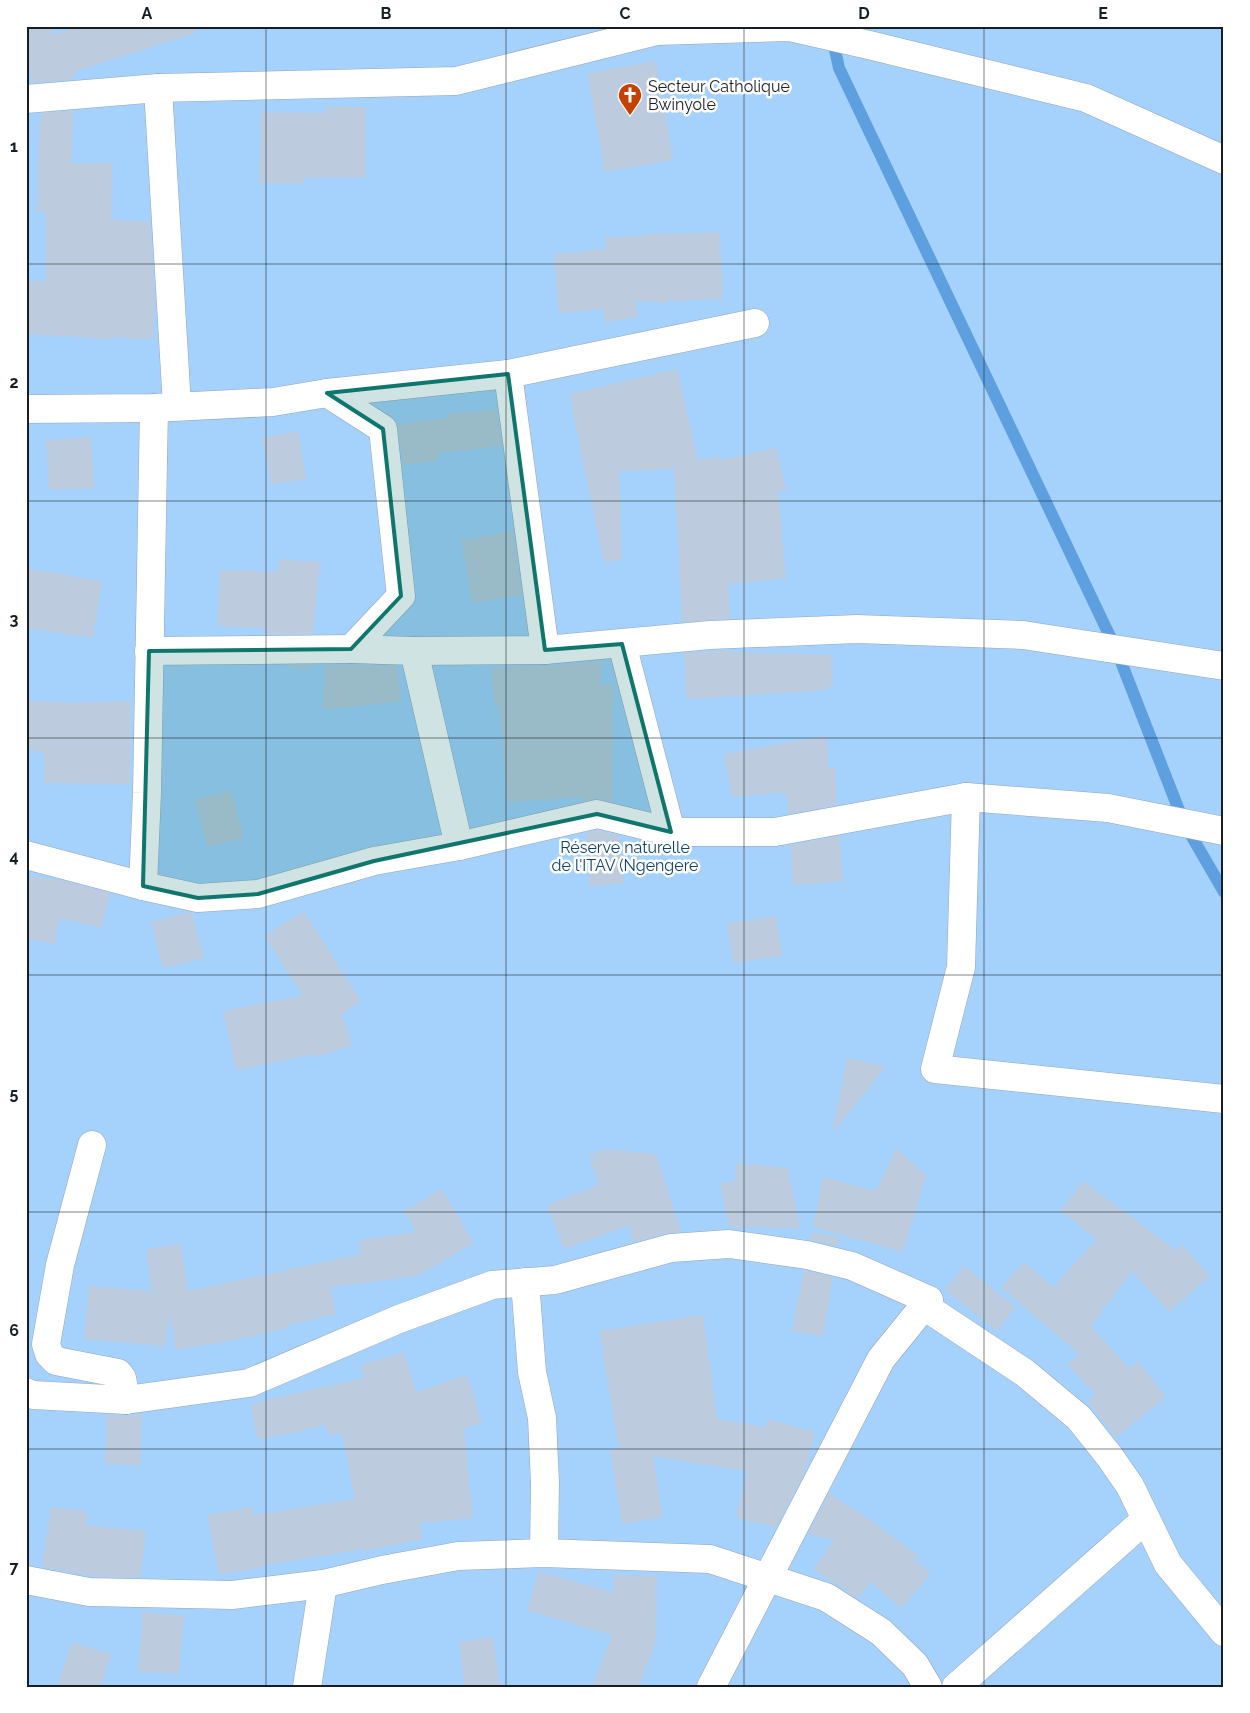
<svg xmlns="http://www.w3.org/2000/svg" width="1250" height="1713" font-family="Raleway,sans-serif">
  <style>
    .green { fill: #a5d1fd }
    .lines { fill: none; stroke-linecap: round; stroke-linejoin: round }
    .stream { stroke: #5ea0df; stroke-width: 12 }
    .building { fill: #bcccde }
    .street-casing { stroke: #95a5b6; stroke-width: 29 }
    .street { stroke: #fff; stroke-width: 28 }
    .marked { fill: #0f766e; fill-opacity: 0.2; stroke: #0f766e; stroke-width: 4; stroke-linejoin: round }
    .grid { fill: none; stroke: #171d23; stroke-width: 1; stroke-opacity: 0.55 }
    .labels { text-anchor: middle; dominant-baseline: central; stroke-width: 5; stroke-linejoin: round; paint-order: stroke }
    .poi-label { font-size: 16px; fill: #171d23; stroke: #fff; text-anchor: start }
    .park-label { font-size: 16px; fill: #11416a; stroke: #fff }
    .neatline { fill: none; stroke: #171d23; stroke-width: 2 }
    .grid-label { font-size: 16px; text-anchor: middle; font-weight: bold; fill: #171d23 }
  </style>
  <rect width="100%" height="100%" fill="#d6e7f9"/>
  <rect class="green" x="26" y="26" width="1198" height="1661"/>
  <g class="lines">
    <path class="stream" d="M832,36L839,68L1116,649L1184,823L1224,892"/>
  </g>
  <g class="building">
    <path d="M26,26H51L53,35L81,26H194L195,33L74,72V79L33,83L26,54Z"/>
    <path d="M656,61L673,160L605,172L587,73Z"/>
    <path d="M326,107H366V177L304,178V183H259L261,112L326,113Z"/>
    <path d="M73,111L71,163H112L111,219L150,222L155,305L153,339L112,337L111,339L26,334V281H46V212H37L39,120H42L41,113Z"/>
    <path d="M720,232L723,299L666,301V303L635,301L638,317L605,322L603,309L559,313L554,254L606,249L605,238L650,235V233L670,234Z"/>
    <path d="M677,369L698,461L719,456L720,460L776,448L786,490L778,492L786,578L728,584L730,619L682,622L674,469L619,471L622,560L604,562L569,394Z"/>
    <path d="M497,409L502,446L438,453L439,460L403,465L397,424L448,418L447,414Z"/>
    <path d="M298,431L306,479L271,485L262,438Z"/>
    <path d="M91,437L94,488L49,490L46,440Z"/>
    <path d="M513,531L522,595L472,603L462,540Z"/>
    <path d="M279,559L320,562L313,634H265V628L217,626L220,570L278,572Z"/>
    <path d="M26,568L102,581L93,638L26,628Z"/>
    <path d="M732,650V652L833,655L832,687H827V690L687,699L684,653Z"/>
    <path d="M602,661L600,685L613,684V802L600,799L583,801L582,797L507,802L500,706L495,707L491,669L514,666H546Z"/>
    <path d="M281,665H310V670Z"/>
    <path d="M351,665L397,666L401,701L323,710L325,666Z"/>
    <path d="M26,701L71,703L131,701L130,784L44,783V753L26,749Z"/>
    <path d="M827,736L828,769L835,767L837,805L788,814L787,795H783V792L732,797L724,754Z"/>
    <path d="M230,790L244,838L208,847L195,800Z"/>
    <path d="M597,830L620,836L624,883L590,887L586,833Z"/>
    <path d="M839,836L843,881L793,885L790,845Z"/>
    <path d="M31,876L64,881L110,893L101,928L59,918L55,944L26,939V901Z"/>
    <path d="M304,911L361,1001L342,1014L352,1045L316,1057L315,1054L236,1070L223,1011L303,995L264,936Z"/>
    <path d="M190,912L192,913L204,958L163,968L151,922Z"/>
    <path d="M776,916L782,956L733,963L727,923Z"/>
    <path d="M847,1058L886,1066L832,1134Z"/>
    <path d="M896,1148L926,1175L903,1252L813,1227L823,1177L876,1191Z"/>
    <path d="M607,1149L656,1154L681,1232L667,1233L633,1242L630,1225L564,1249L547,1205L599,1185L589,1155Z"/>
    <path d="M736,1163L788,1168L800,1228L729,1227L720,1184L735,1181Z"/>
    <path d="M1083,1181L1176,1250L1182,1245L1210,1276L1169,1312L1132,1271L1091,1326L1129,1368L1138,1361L1166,1397L1116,1437L1087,1401L1096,1395L1067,1365L1079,1354L1001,1287L1024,1262L1053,1287L1097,1239L1060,1211Z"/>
    <path d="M442,1189L474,1243L418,1276L330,1287L336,1314L288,1325L289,1328L249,1337V1336L225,1342L176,1350L169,1314L166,1346L84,1339L89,1286L152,1291L146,1249L181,1244L188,1291L361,1254L359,1240L416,1232L404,1211Z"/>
    <path d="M812,1232L839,1237L838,1246L810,1240Z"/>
    <path d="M964,1266L1016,1307L997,1331L945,1290Z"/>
    <path d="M804,1270L833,1277L823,1336L792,1331Z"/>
    <path d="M703,1315L717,1419L766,1427L768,1419L815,1432L804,1474L776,1527L736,1518L747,1471L653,1456L663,1517L622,1524L610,1450L619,1449L599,1331Z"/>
    <path d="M404,1352L416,1392L467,1375L482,1423L464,1428L473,1518L420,1523L423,1539L365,1551V1549L263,1565V1567L219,1575L207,1515L252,1507L254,1515L355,1499L342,1433L329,1436L326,1425L258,1440L250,1404L364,1378L360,1365Z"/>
    <path d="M142,1414L140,1466L105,1463L107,1415L125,1416Z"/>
    <path d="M829,1493L855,1511L856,1510L923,1559L911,1557L931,1573L901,1608L870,1582L858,1599L813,1569L834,1540L808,1534Z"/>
    <path d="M51,1507L88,1512L86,1525L146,1531L141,1577H99L42,1567Z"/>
    <path d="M539,1571L614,1593V1575L657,1576L656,1643L639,1687H592L612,1635L527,1610Z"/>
    <path d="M143,1612L184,1616L179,1674L138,1671Z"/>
    <path d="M493,1637L500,1687H465L459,1642Z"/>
    <path d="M72,1642L111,1654L101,1687H57Z"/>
  </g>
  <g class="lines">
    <g class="street-casing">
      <g id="street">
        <path d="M158,88L177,406"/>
        <path d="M26,99L158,88L456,81L657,31L790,27L869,45L1086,98L1224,160"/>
        <path d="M508,374L545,650"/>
        <path d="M327,393L383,429L401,596L351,649L414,651L459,846"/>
        <path d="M26,409L154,408L273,402L327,393L508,374L755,323"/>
        <path d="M622,644L671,832"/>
        <path d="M149,651L351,649"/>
        <path d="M414,651L545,650L710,635L857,629L1023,635L1224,666"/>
        <path d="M966,797L961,967L935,1069L1224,1099"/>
        <path d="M26,855L143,886L198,898L258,894L374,861L459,846L597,814L671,832H775L966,797L1108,808L1224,831"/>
        <path d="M143,886L147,793L154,408"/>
        <path d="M92,1145L60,1265L46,1344L49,1354L56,1361L118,1373L122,1378L126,1400"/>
        <path d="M525,1282L532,1372L542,1418L545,1483L544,1553"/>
        <path d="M26,1392L33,1395L126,1400L249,1383L399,1319L492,1285L555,1280L671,1248L729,1244L807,1255L852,1266L929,1300L924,1306L1025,1373L1079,1418L1110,1457L1130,1486L1168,1564L1224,1632"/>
        <path d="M26,1580L89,1592L232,1595L323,1584L382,1570L458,1556L544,1553L710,1559L826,1597L881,1632L915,1665L928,1687"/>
        <path d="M307,1687L323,1584"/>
        <path d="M711,1687L881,1359L924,1306"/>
        <path d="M956,1687L1146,1519"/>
      </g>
    </g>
    <use href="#street" class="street"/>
  </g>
  <path class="marked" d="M508,374L545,650L622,644L671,832L597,814L374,861L258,894L198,898L143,886L149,651L351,649L401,596L383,429L327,393Z"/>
  <path class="grid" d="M266,26V1687M506,26V1687M744,26V1687M984,26V1687M26,264H1224M26,501H1224M26,738H1224M26,975H1224M26,1212H1224M26,1449H1224"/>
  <defs>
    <g id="church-pin" transform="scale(1.25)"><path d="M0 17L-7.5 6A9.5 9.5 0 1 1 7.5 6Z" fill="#c64001" stroke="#fff"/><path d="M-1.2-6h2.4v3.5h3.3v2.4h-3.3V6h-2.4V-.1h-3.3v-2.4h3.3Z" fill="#fff"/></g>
  </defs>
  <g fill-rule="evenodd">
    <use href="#church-pin" x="630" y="95"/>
  </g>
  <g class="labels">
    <g class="poi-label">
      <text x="648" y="86">Secteur Catholique<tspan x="648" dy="18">Bwinyole</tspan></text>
    </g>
    <g class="park-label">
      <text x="625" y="847">Réserve naturelle<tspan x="625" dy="18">de l'ITAV (Ngengere</tspan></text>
    </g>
  </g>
  <rect width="1250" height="1713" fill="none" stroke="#ffffff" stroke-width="55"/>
  <rect x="28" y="28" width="1194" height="1658" class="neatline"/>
  <g class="grid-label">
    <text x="147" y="19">A</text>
    <text x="386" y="19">B</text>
    <text x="625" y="19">C</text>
    <text x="864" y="19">D</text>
    <text x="1103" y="19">E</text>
    <text x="14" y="152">1</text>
    <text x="14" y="388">2</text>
    <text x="14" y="625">3</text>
    <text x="14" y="862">4</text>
    <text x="14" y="1099">5</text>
    <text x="14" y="1336">6</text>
    <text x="14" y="1573">7</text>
  </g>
</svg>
